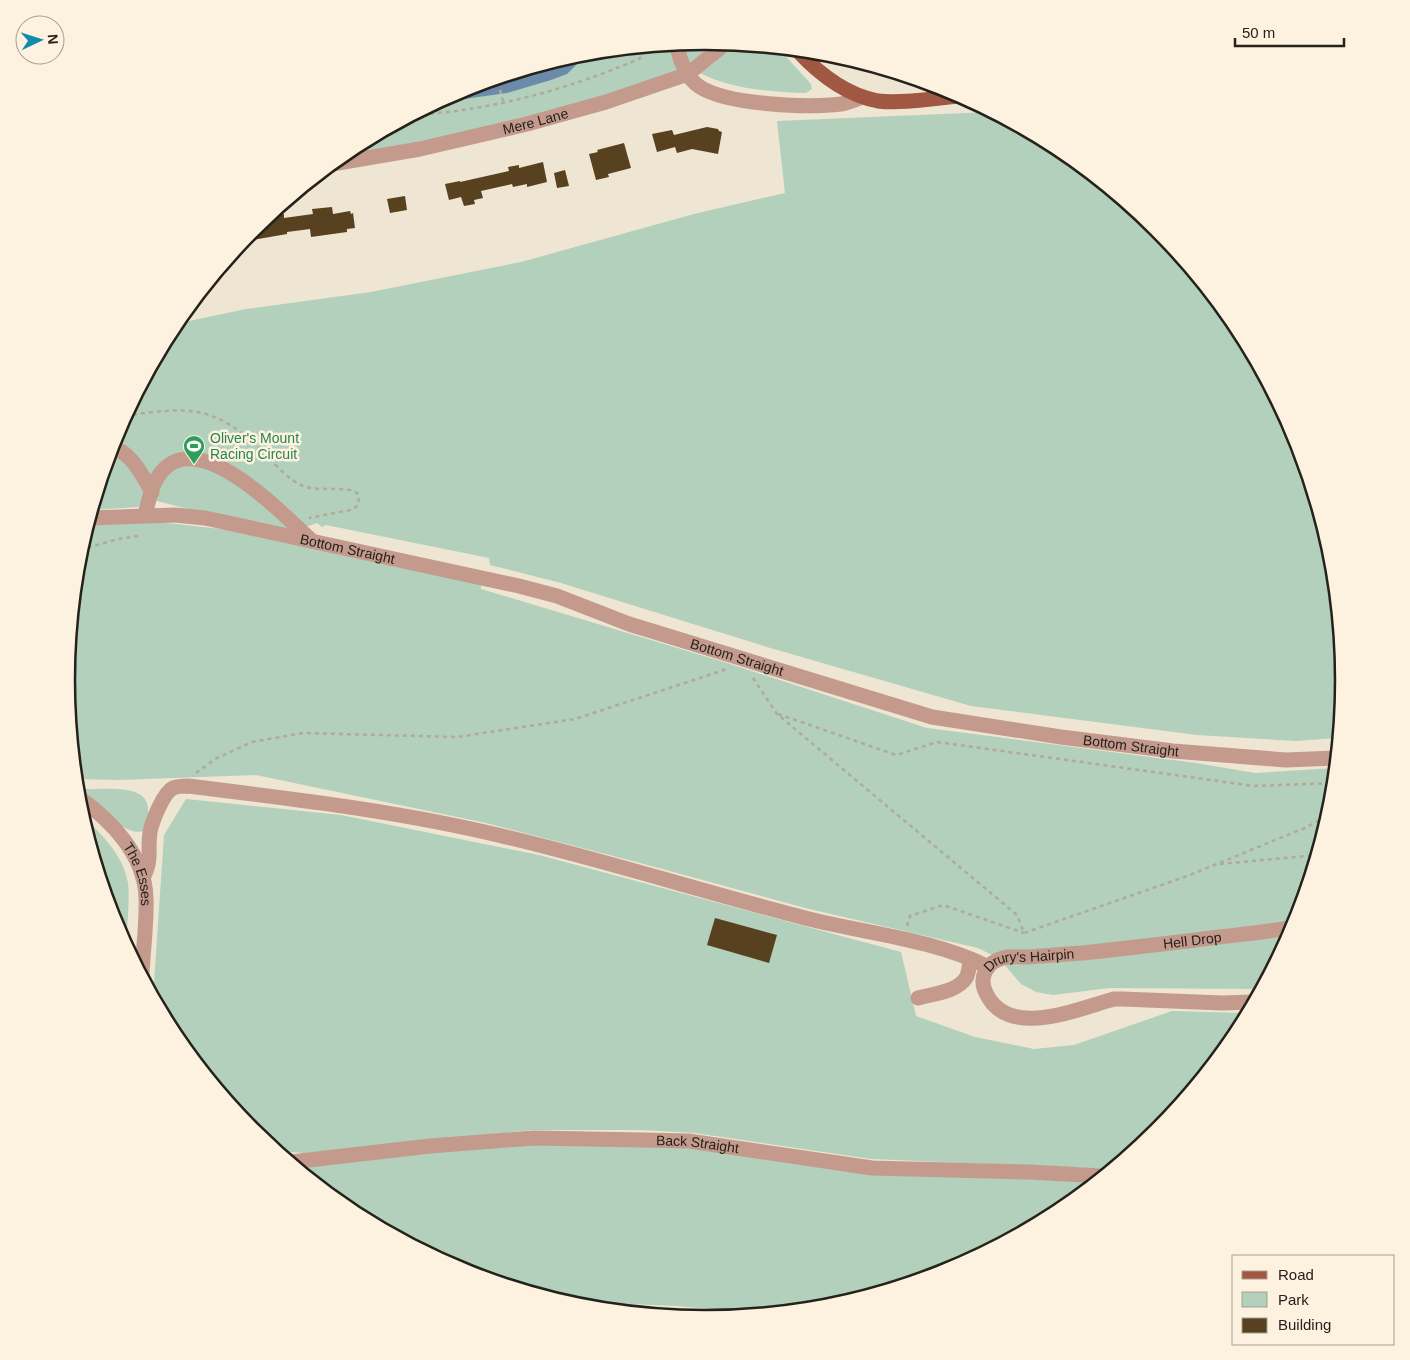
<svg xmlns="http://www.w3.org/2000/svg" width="1410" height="1360" font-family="Arial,sans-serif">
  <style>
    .green { fill: #b2d0bb }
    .water { fill: #6c8baa }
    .building { fill: #57411e }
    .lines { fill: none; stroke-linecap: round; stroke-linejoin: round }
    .path { stroke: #b1aa9b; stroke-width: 2.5; stroke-dasharray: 4 4; stroke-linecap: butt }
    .minor { stroke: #c49a8d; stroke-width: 15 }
    .major { stroke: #a15843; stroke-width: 15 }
    .labels { text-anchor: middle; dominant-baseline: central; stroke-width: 5; stroke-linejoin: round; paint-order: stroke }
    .street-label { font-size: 14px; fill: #25211b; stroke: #fcf2df }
    .leisure-label { font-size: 14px; fill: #27864d; stroke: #fcf2df; text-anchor: start }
    .rim { fill: none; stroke: #25211b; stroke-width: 2.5 }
  </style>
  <rect width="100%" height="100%" fill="#eee5d2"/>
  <g class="green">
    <path d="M705,41L716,42L702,56L676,71L602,98L449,138L338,159L350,149L461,90L581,53Z"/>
    <path d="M731,44L779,49L811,84L812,89L806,93H801C767,91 731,89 700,73L714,63Z"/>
    <path d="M990,112L1060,149L1157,229L1236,325L1295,436L1332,556L1344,680L1338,738L1295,741L1197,735L971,706L767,647L561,583L490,565L489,558L326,525L322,527L317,523L294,531L215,516L157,501L138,507L92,510L115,435L175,324L246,309L371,292L521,262L694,214L785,193L777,121Z"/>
    <path d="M130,522L167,523L221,529L481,583V589L724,662L927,728L1196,763L1255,773L1335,768L1331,805L1295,925L1261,989L1109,988L1053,995L1036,992L1021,984L1003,963L990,954L978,948L809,909L644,864L486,823L256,775L118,780L76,779L66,680L79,555L88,525Z"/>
    <path d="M86,789C117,789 164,782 143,831C124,837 96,804 82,792Z"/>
    <path d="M186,799L341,815L539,855L901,952L916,1016L975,1037L1034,1049L1074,1045L1172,1011L1248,1013L1236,1035L1156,1132L1111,1169L871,1159L695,1133L643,1130H532L304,1153L277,1151L253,1131L174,1035L153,997L164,835Z"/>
    <path d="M81,814C101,834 123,854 128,883C130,899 127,928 126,945L115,924Z"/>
    <path d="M534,1143L690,1147L1095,1182L1060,1211L949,1270L829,1307L759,1313L676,1306L562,1301L460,1270L350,1211L297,1168L430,1152Z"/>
  </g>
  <path class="water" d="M581,53H588L567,74L551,80L507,93L435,103L461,90Z"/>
  <g class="building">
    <path d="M707,127L718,129L719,131L722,132L718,154L692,149L677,153L675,147L657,152L652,134L672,130L674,135Z"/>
    <path d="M624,143L631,168L608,174L609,177L596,180L589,154L598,152L597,150Z"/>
    <path d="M543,162L547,182L527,187V184L513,187L512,184L481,191L483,198L474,200L475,204L464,206L461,197L449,200L445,184L460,181V182L509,171L508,167L519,165V168Z"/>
    <path d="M565,170L569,186L557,188L554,173Z"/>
    <path d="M405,196L407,210L390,213L387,199Z"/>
    <path d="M332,207L333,214L350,211L351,214L353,213L355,228L347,229V232L311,237L310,229L287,232V234L242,242L254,228L268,217L284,214V218L313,214L312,209Z"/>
    <path d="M715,918L777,935L769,963L707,945Z"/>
  </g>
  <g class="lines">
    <g class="path">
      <path d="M500,90L504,104"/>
      <path d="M414,115C493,110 566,90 639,59L645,53V47"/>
      <path d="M125,416C188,406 215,405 262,451C274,463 287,479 303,486C317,492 351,485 358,494L359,503L356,507L350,510L309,518"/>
      <path d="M80,550L118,539L138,536"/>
      <path d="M753,678L777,714L1017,915L1024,933L1190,875L1307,827L1328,815"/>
      <path d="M778,714L896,755L937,742L1254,786L1334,783"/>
      <path d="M196,773L215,759L252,742L303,733L457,737L575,719L727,669"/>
      <path d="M1220,864L1316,855"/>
      <path d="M907,926L910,916L943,905L1024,933"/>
      <path d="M161,1011H165"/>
    </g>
    <g class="minor">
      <path d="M677,44C679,59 686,78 700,87C728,105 808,108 841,104C848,103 856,99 863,97"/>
      <path id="s1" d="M332,164L420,149L527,124L606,102L688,74L719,49L724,43"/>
      <path d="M112,447C132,453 142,475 152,492"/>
      <path d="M145,515C148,504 150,492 155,482C190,414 282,514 312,541"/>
      <path id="s2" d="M90,518L175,515L205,518L519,586L557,596L629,624L932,717L1061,737L1173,751L1286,760L1336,758"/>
      <path id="s3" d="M78,797C111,820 145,855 146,898C147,923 143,949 142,975"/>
      <path d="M143,878C153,858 147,852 150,832C152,822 163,793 173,788C178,786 183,786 188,786C293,799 399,811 502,836C605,860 706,893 809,919C866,933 936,940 988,967"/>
      <path d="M918,998C932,994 957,992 966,978C969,973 969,965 971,959"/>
      <path id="s4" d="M1253,1002L1222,1003L1122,999H1114C1077,1009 1008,1040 986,993C978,977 987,962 1003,958C1010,956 1019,957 1026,957C1045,956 1064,954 1083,953C1128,948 1173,943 1219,937C1244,934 1269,932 1294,927"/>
      <path id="s5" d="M291,1162L430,1146L534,1138L642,1140L689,1141L872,1168L1029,1172L1102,1176"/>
    </g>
    <path class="major" d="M797,50C819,74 846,95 878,101C903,104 935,98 960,96"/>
  </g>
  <defs>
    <g id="stadium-pin" transform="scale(1.125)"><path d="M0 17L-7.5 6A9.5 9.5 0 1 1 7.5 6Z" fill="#2e9e5b" stroke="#fcf2df"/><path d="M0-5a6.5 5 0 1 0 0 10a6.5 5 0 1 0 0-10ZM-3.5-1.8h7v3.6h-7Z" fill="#fff"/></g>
  </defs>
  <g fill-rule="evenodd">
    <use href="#stadium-pin" x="194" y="446"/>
  </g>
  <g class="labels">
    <g class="street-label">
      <text stroke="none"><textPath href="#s1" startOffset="208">Mere Lane</textPath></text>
      <text stroke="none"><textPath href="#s2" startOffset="261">Bottom Straight</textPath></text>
      <text stroke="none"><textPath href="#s2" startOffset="666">Bottom Straight</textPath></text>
      <text stroke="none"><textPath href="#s2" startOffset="1071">Bottom Straight</textPath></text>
      <text stroke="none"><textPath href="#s3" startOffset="101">The Esses</textPath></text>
      <text stroke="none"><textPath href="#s4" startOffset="515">Hell Drop</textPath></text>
      <text stroke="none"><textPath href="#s4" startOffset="350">Drury's Hairpin</textPath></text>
      <text stroke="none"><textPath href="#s5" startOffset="408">Back Straight</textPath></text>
    </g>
    <g class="leisure-label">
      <text x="210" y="438">Oliver's Mount<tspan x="210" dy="16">Racing Circuit</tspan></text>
    </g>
  </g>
  <path d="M0 0H1410V1360H0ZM75 680a630 630 0 1 1 1260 0a630 630 0 1 1-1260 0Z" fill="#fcf2df" fill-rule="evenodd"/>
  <path class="rim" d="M75 680a630 630 0 1 1 1260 0a630 630 0 1 1-1260 0Z"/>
  <rect x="1232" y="1255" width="162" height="90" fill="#fcf2df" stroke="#a69e91"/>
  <rect x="1242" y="1271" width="25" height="8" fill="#a15843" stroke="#a69e91"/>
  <text x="1278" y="1280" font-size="15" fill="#25211b">Road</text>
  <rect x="1242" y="1292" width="25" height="15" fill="#b2d0bb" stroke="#a69e91"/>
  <text x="1278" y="1305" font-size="15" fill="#25211b">Park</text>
  <rect x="1242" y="1318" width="25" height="15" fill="#57411e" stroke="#a69e91"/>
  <text x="1278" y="1330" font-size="15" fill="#25211b">Building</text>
  <g transform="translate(40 40) rotate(86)"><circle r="24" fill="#fcf2df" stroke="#a69e91"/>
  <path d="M0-4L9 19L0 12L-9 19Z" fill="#108bad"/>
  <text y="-8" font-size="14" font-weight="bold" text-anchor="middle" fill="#25211b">N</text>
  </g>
  <path d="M1235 38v8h109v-8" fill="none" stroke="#25211b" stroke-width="2.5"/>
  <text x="1242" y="38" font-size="15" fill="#25211b" stroke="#fcf2df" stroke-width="4" paint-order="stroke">50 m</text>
</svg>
